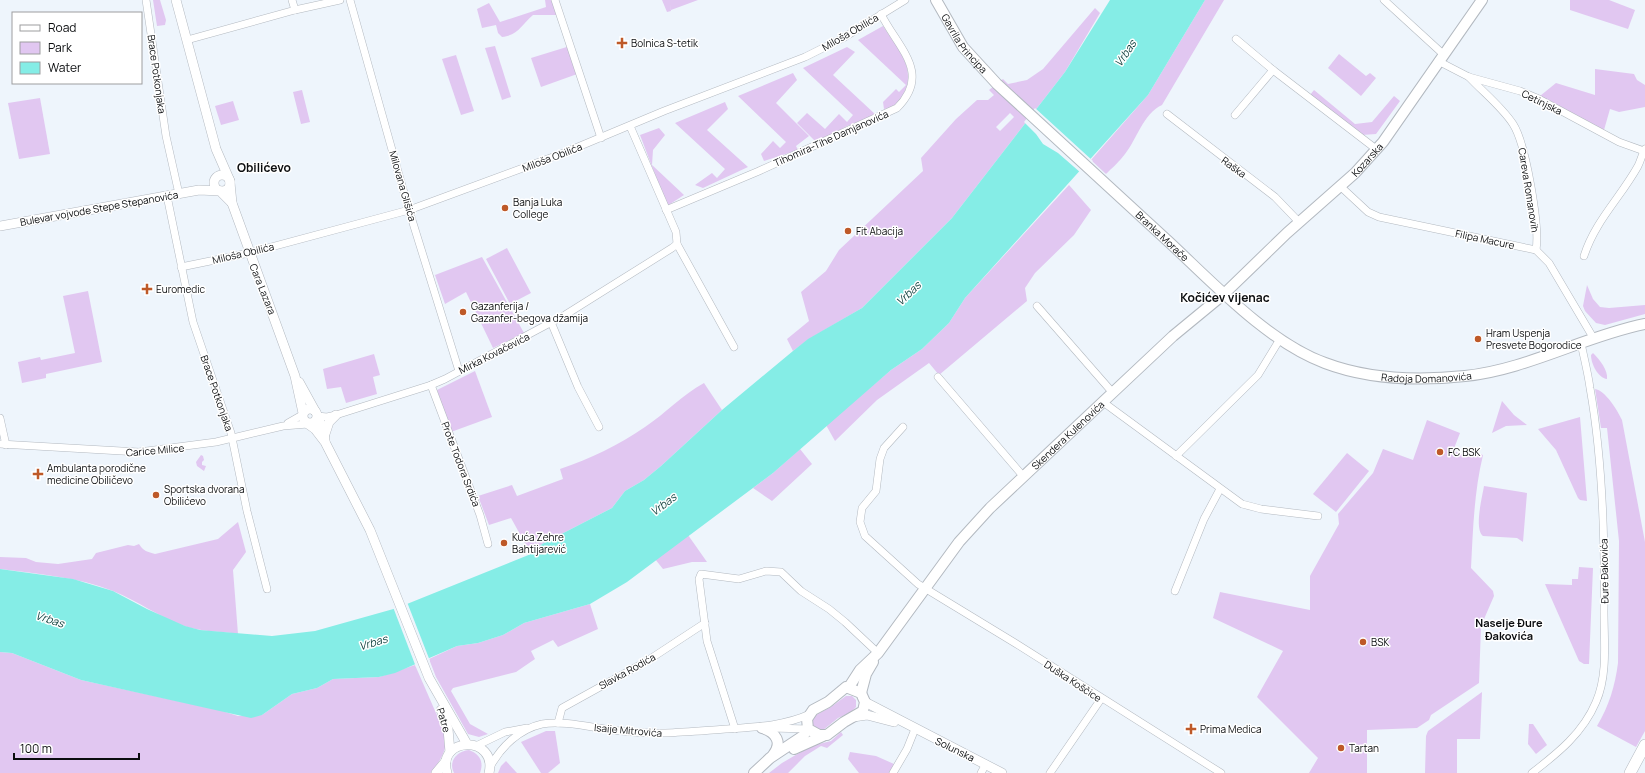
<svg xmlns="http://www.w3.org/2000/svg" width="1645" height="773" font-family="Manrope,sans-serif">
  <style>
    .green { fill: #e1c7f1; fill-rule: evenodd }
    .water { fill: #85ede6 }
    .pier { fill: #eef5fc }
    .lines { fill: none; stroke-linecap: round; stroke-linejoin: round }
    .minor-casing { stroke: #b3b9c0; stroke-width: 8 }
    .tertiary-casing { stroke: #b3b9c0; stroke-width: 10 }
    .secondary-casing { stroke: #b3b9c0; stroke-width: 12 }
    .primary-casing { stroke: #b3b9c0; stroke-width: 12 }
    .minor { stroke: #fff; stroke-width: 7 }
    .tertiary { stroke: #fff; stroke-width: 9 }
    .secondary { stroke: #fff; stroke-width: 10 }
    .primary { stroke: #fff; stroke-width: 11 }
    .poi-dot { fill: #be5928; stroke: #fff; stroke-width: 1.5 }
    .labels { text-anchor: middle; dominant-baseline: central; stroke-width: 3; stroke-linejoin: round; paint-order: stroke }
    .street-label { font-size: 10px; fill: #0b0d0f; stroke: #fff }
    .poi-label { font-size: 10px; fill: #0b0d0f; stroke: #fff; text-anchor: start }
    .water-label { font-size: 11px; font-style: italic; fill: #0d3f3c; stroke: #fff }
    .neighbourhood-label { font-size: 11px; font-weight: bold; fill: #0b0d0f; stroke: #fff }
    .quarter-label { font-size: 12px; font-weight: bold; fill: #0b0d0f; stroke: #fff }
  </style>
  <rect width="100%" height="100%" fill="#eef5fc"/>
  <g class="green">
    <path d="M153,0H160L166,20L165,25L157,26Z"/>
    <path d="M545,0H552L557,15H533C521,25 519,35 502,37L498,33L496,25L482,28L477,9L489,3L500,22L546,7Z"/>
    <path d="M662,0H698L671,10L670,4L671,11L667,12Z"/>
    <path d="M1205,0H1224L1162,105C1143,114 1137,139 1125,154C1120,161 1112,168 1106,174L1091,160L1148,95Z"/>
    <path d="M1570,0H1609L1635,10L1628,29L1570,10Z"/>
    <path d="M1095,8L1100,13L1065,72L952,218L862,308L809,339L793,351L787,339L809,321L801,292L826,271L839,250L923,171L921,158L956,119L977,100H988L994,95L989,90L1003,79L1008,84L1027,80L1043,69ZM1010,113L1014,117L1000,131L996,127Z"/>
    <path d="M883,26C897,48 918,69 903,95C899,103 893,108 884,109L883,102L896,89L899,92L906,85L858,40Z"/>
    <path d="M495,46L511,97L502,100L485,48Z"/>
    <path d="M570,46L580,73L541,87L531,58Z"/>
    <path d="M847,47L855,52L833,75L876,115L847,126L817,143L797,123L807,113L825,129L839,114L847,122L853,115L803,68Z"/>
    <path d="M1339,54L1366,76L1370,73L1376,78L1361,96L1328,68Z"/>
    <path d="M456,55L474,111L461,115L442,59Z"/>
    <path d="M1595,69L1634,74L1637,80L1645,85V107L1619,112L1610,109L1604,130L1540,96L1556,83L1595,95Z"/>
    <path d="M793,73L797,80L776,103L809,136L796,146L798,150L764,161L761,154L773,141L780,148L786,142L738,96Z"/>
    <path d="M302,90L310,122L301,124L293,92Z"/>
    <path d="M1314,90L1355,124L1372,122L1394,96L1400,101L1376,134L1362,135L1310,95Z"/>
    <path d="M40,98L50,154L19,159L8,103Z"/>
    <path d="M233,101L239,120L221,125L215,106Z"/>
    <path d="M725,102L728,109L707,130L748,167L703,188L695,185L712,173L717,178L725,169L675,123Z"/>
    <path d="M659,128L665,135L653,150L652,165L684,195L667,206L640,135Z"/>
    <path d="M1069,185L1091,210L1074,235L1035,273L1025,288L1027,301L939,375L929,363L877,400L835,441L826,425L891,370L922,349L949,323L965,298Z"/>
    <path d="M507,248L531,293L510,304L486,259Z"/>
    <path d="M482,257L524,333L493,348L466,292L445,304L435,275Z"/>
    <path d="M1587,285L1593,299L1600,307L1609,308L1645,305V314L1605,325L1596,323L1585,311L1583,306Z"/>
    <path d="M88,291L102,362L46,374V378L22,383L18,362L40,357L41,360L75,353L63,296Z"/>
    <path d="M1593,353C1600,360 1608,370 1607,379C1598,378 1591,364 1591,355Z"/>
    <path d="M374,354L380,375L373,377L377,394L346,403L341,387L327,389L323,369Z"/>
    <path d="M475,371L492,417L451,432L437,390Z"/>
    <path d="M704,383L722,410L661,466L644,480L625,491L612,508L542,544L531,554L511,518L489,525L478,496L512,485L517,496L563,479L560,469C590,459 619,445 645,427C666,413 682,395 704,383Z"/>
    <path d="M1595,389C1605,390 1618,411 1622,420L1645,542V731L1636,747L1597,726C1609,706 1615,686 1618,663L1619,541L1607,428H1601Z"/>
    <path d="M1502,401L1514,415L1527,425L1506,426L1492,433Z"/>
    <path d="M1580,417L1587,501L1580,500L1578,498L1556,450L1538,429Z"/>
    <path d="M1427,420L1460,433L1453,451L1462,454L1464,449L1483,455C1474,492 1473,530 1471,568L1493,591L1494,596L1481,626L1479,683L1431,715L1429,720L1417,728L1367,730V773H1309L1318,758L1257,697L1283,651L1213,618L1220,592L1310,610V576L1339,524L1338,514L1373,473L1383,449L1413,460Z"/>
    <path d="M800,449L812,464L772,501L753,488L773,473Z"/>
    <path d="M1347,453L1369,471L1336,512L1313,494Z"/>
    <path d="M201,455L203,456L204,460L202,462V465L206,466L204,471L197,466L196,462Z"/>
    <path d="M1484,486L1527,493L1523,542L1517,538L1483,536C1474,529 1482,498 1484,486Z"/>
    <path d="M238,522L246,552L233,570L238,634C221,631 201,632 184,626C159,617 138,601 113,591C78,577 38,574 0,569V557L26,558L36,562L58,564L92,559L96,553L128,545L134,546L139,544C143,551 148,552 155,554L218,539Z"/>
    <path d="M688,535L707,562H692L663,569L655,559Z"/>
    <path d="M1579,567L1593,568L1589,664H1584L1579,661L1545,584L1572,585V579H1578Z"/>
    <path d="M590,604L598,629L558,647L553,640L531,651L535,659L516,672L453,688L451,691L470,724L488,734L479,737L468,734L436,677L429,659L457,646L478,643L503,635L524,623Z"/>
    <path d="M0,652L12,653L81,680L219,710L238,716L262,715L292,694L317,688L333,679L379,677L415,665L446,736C447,751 440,761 431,773H0Z"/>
    <path d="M1482,692L1480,739H1457V773H1425L1426,736L1428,731Z"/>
    <path d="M846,696H852L856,700V707L851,712L838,718L823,730H819L813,727L812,721L814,716L831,707Z"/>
    <path d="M1529,724H1533L1547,745L1536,754L1528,744Z"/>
    <path d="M546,731H555L560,763L548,773H541L521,742Z"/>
    <path d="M841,732L843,735L827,748L821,746L805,756L788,773H769L782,763L811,746L831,741Z"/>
    <path d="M469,750C480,754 484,762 480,773H454C448,761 457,751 469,750Z"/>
    <path d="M850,752L876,756L894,764L889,773H859L848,759Z"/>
    <path d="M506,761L517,773H498L501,766Z"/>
  </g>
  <path class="water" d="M1110,0H1205L1148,95L965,298L949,323L922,349L891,370L773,473L627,582L590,604L524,623L503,635L478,643L457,646L395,673L379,677L333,679L317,688L292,694L262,715L251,718L81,680L12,653L0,652V569L73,579L113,591L147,609L185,626L200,630L272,636L315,631L397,608L531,554L542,544L612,508L625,491L644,480L661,466L722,410L793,351L808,339L862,308L952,218L1065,72Z"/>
  <g class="pier">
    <path d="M1035,108L1093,161L1081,173L1058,153L1043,144L1036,134L1024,122Z"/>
    <path d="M407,602L430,661L416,667L393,607Z"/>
  </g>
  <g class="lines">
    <g class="minor-casing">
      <g id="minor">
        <path d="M146,0L166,136L179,194"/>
        <path d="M292,0L295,10"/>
        <path d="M350,0L408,207L459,371"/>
        <path d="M555,0L601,138"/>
        <path d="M1384,0L1443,54"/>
        <path d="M1236,39L1273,70L1376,149"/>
        <path d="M187,40L295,10L340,0"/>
        <path d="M1438,61L1469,77L1520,91L1539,99L1619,142L1644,151"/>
        <path d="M1469,77C1484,93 1502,107 1513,124C1526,144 1540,227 1536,250"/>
        <path d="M1167,114L1275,197L1299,222"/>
        <path d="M1235,115L1273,70"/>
        <path d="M1340,186L1368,212L1379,217L1536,250L1549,263L1594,339"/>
        <path d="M167,196L193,322L231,433L247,511L267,589"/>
        <path d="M666,210L759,171L897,108C932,73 898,48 881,14"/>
        <path d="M677,244L734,347"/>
        <path d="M1584,256C1595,221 1621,197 1638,166C1641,160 1642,154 1645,149"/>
        <path d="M181,267L249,253L409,210L561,154L664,111L805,57L843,38L905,0"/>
        <path d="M1037,306L1113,393"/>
        <path d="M551,322L578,387L599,427"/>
        <path d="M938,377L1023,476"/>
        <path d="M431,385L480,515L488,544"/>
        <path d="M1103,402L1242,504L1261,509L1318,516"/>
        <path d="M317,416L327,417L336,415L431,385L445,379L565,315L672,248L677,244L676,232L630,126"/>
        <path d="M0,418L6,445"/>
        <path d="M288,423L302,415"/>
        <path d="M903,427L884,448L880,459L876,491L862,508L860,522L865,536L918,584L1015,643L1221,773"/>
        <path d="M0,444L139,452L216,442L283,426L308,424"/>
        <path d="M1176,456L1258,375L1280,339"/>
        <path d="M1175,591L1204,519L1220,489"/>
        <path d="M558,723L562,708L647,661L705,623"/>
        <path d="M771,728L808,729"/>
        <path d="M735,729L707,641L699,579L701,574L739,579L766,571L781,572L801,591L829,609L845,622L878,653"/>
        <path d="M476,746L505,732L527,728"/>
        <path d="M490,767C501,747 519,729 542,724C565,720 597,729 621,731C656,735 691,732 727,729C754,727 784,726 810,714"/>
        <path d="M893,773L907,749L915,729"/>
        <path d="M981,773L986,764"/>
        <path d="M1050,773L1101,699"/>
        <path d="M1532,773C1558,753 1583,733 1596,702C1608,675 1604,641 1604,612C1605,538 1603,461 1590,388C1588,373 1584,358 1581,343"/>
      </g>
    </g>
    <g class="tertiary-casing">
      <g id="tertiary">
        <path d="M176,0L216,149L230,181"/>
        <circle cx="222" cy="183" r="8"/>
        <path d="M230,183L232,203L295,376L303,413"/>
        <path d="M0,226L199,190L220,191L232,203"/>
        <path d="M299,382L315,411"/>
        <circle cx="310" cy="416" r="7"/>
        <path d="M317,418L324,428L325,441"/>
        <path d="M308,424L315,429L325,442L370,530L429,678L467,744"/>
        <path d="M325,434L329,422L336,415"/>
        <path d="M865,702L1002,773"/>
        <path d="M441,710L448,729L450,752"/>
        <path d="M853,717L867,715L894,722"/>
        <path d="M436,773L446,761"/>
        <path d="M447,773C436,736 498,735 489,773"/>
      </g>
    </g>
    <g class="secondary-casing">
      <g id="secondary">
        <path id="s1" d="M936,0L963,47L997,84C1054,137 1112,189 1169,242C1213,283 1268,342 1325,363C1370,380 1418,381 1465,376C1526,370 1585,336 1645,324"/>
        <path d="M846,687L861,693L865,702L863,711L844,722L827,735H819L808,729L807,719L813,710L828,702Z"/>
        <path id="s2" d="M849,687L860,670L878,653L959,542L990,508L1173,336L1224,294L1287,233L1355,173L1383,142L1482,0"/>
        <path d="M861,693L866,674L873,662"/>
        <path d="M762,728C776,732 783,743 773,755"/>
        <path d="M794,749L823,736"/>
        <path d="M754,773L770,758L803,736L808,729"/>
      </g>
    </g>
    <g class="primary-casing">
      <path id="primary" d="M1630,773L1645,745"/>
    </g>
    <use href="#minor" class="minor"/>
    <use href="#tertiary" class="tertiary"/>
    <use href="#secondary" class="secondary"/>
    <use href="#primary" class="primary"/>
  </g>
  <g class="poi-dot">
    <path d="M620 37h4v4h4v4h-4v4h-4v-4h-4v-4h4z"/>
    <circle cx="505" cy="208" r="4"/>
    <circle cx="848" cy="231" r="4"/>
    <path d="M145 283h4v4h4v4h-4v4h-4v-4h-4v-4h4z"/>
    <circle cx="463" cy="312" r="4"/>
    <circle cx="1478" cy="339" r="4"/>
    <circle cx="1440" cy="452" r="4"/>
    <path d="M36 468h4v4h4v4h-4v4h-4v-4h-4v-4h4z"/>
    <circle cx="156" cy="495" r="4"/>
    <circle cx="504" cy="543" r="4"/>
    <circle cx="1363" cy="642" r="4"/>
    <path d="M1189 723h4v4h4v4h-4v4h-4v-4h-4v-4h4z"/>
    <circle cx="1341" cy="748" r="4"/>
  </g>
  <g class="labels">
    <g class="street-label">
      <text transform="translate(850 32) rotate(-30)">Miloša Obilića</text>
      <text stroke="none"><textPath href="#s1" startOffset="52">Gavrila Principa</textPath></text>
      <text transform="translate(157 74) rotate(82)">Brace Potkonjaka</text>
      <text transform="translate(1542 102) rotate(26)">Cetinjska</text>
      <text transform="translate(831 138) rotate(-24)">Tihomira-Tihe Damjanovića</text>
      <text transform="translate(552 157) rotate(-21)">Miloša Obilića</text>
      <text stroke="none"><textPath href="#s2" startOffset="742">Kozarska</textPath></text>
      <text transform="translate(1234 167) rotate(36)">Raška</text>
      <text transform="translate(403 186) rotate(74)">Milovana Glišića</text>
      <text transform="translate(1529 190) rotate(81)">Careva Romanovih</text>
      <text transform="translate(99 208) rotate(-10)">Bulevar vojvode Stepe Stepanovića</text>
      <text stroke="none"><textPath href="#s1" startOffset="329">Branka Morače</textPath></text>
      <text transform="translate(1485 239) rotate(12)">Filipa Macure</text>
      <text transform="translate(243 253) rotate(-13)">Miloša Obilića</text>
      <text transform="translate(263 289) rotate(68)">Cara Lazara</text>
      <text transform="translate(494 353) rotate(-27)">Mirka Kovačevića</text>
      <text stroke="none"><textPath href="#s1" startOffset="640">Radoja Domanovića</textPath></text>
      <text transform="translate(217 393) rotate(71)">Brace Potkonjaka</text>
      <text stroke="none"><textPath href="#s2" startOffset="335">Skendera Kulenovića</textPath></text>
      <text transform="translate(155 450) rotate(-5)">Carice Milice</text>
      <text transform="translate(461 464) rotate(69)">Prote Todora Srdića</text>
      <text transform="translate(1604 571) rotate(-91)">Đure Đakovića</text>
      <text transform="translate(627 671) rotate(-29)">Slavka Rodića</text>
      <text transform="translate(1073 681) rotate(33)">Duška Koščice</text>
      <text transform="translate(444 720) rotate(73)">Patre</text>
      <text transform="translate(628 730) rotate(5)">Isaije Mitrovića</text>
      <text transform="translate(955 749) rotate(26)">Solunska</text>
    </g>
    <g class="poi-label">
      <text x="631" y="43">Bolnica S-tetik</text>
      <text x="513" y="202">Banja Luka<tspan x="513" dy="12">College</tspan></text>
      <text x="856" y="231">Fit Abacija</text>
      <text x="156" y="289">Euromedic</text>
      <text x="471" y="306">Gazanferija /<tspan x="471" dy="12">Gazanfer-begova džamija</tspan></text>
      <text x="1486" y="333">Hram Uspenja<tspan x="1486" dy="12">Presvete Bogorodice</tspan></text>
      <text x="1448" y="452">FC BSK</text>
      <text x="47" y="468">Ambulanta porodične<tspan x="47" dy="12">medicine Obiličevo</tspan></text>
      <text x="164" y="489">Sportska dvorana<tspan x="164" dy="12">Obilićevo</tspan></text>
      <text x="512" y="537">Kuća Zehre<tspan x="512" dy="12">Bahtijarević</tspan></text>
      <text x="1371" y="642">BSK</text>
      <text x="1200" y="729">Prima Medica</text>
      <text x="1349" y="748">Tartan</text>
    </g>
    <g class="water-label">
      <text transform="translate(1125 53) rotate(-56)">Vrbas</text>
      <text transform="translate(908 293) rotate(-44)">Vrbas</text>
      <text transform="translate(663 504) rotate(-37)">Vrbas</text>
      <text transform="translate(50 619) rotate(18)">Vrbas</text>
      <text transform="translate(373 642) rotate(-17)">Vrbas</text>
    </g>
    <g class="neighbourhood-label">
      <text x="1509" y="622">Naselje Đure<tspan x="1509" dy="13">Đakovića</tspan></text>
    </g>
    <g class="quarter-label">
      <text x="264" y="167">Obilićevo</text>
      <text x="1225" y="297">Kočićev vijenac</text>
    </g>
  </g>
  <rect x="12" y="12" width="130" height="72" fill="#ffffff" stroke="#9d9e9f"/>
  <rect x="20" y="25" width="20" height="6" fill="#ffffff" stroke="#9d9e9f"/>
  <text x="48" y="32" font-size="12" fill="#0b0d0f">Road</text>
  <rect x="20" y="42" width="20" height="12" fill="#e1c7f1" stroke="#9d9e9f"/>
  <text x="48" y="52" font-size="12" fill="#0b0d0f">Park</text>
  <rect x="20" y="62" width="20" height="12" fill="#85ede6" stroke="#9d9e9f"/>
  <text x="48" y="72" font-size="12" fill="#0b0d0f">Water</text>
  <path d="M14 753v6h125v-6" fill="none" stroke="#0b0d0f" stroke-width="2"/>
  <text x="20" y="753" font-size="12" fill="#0b0d0f" stroke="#ffffff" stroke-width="3" paint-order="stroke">100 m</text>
</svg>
